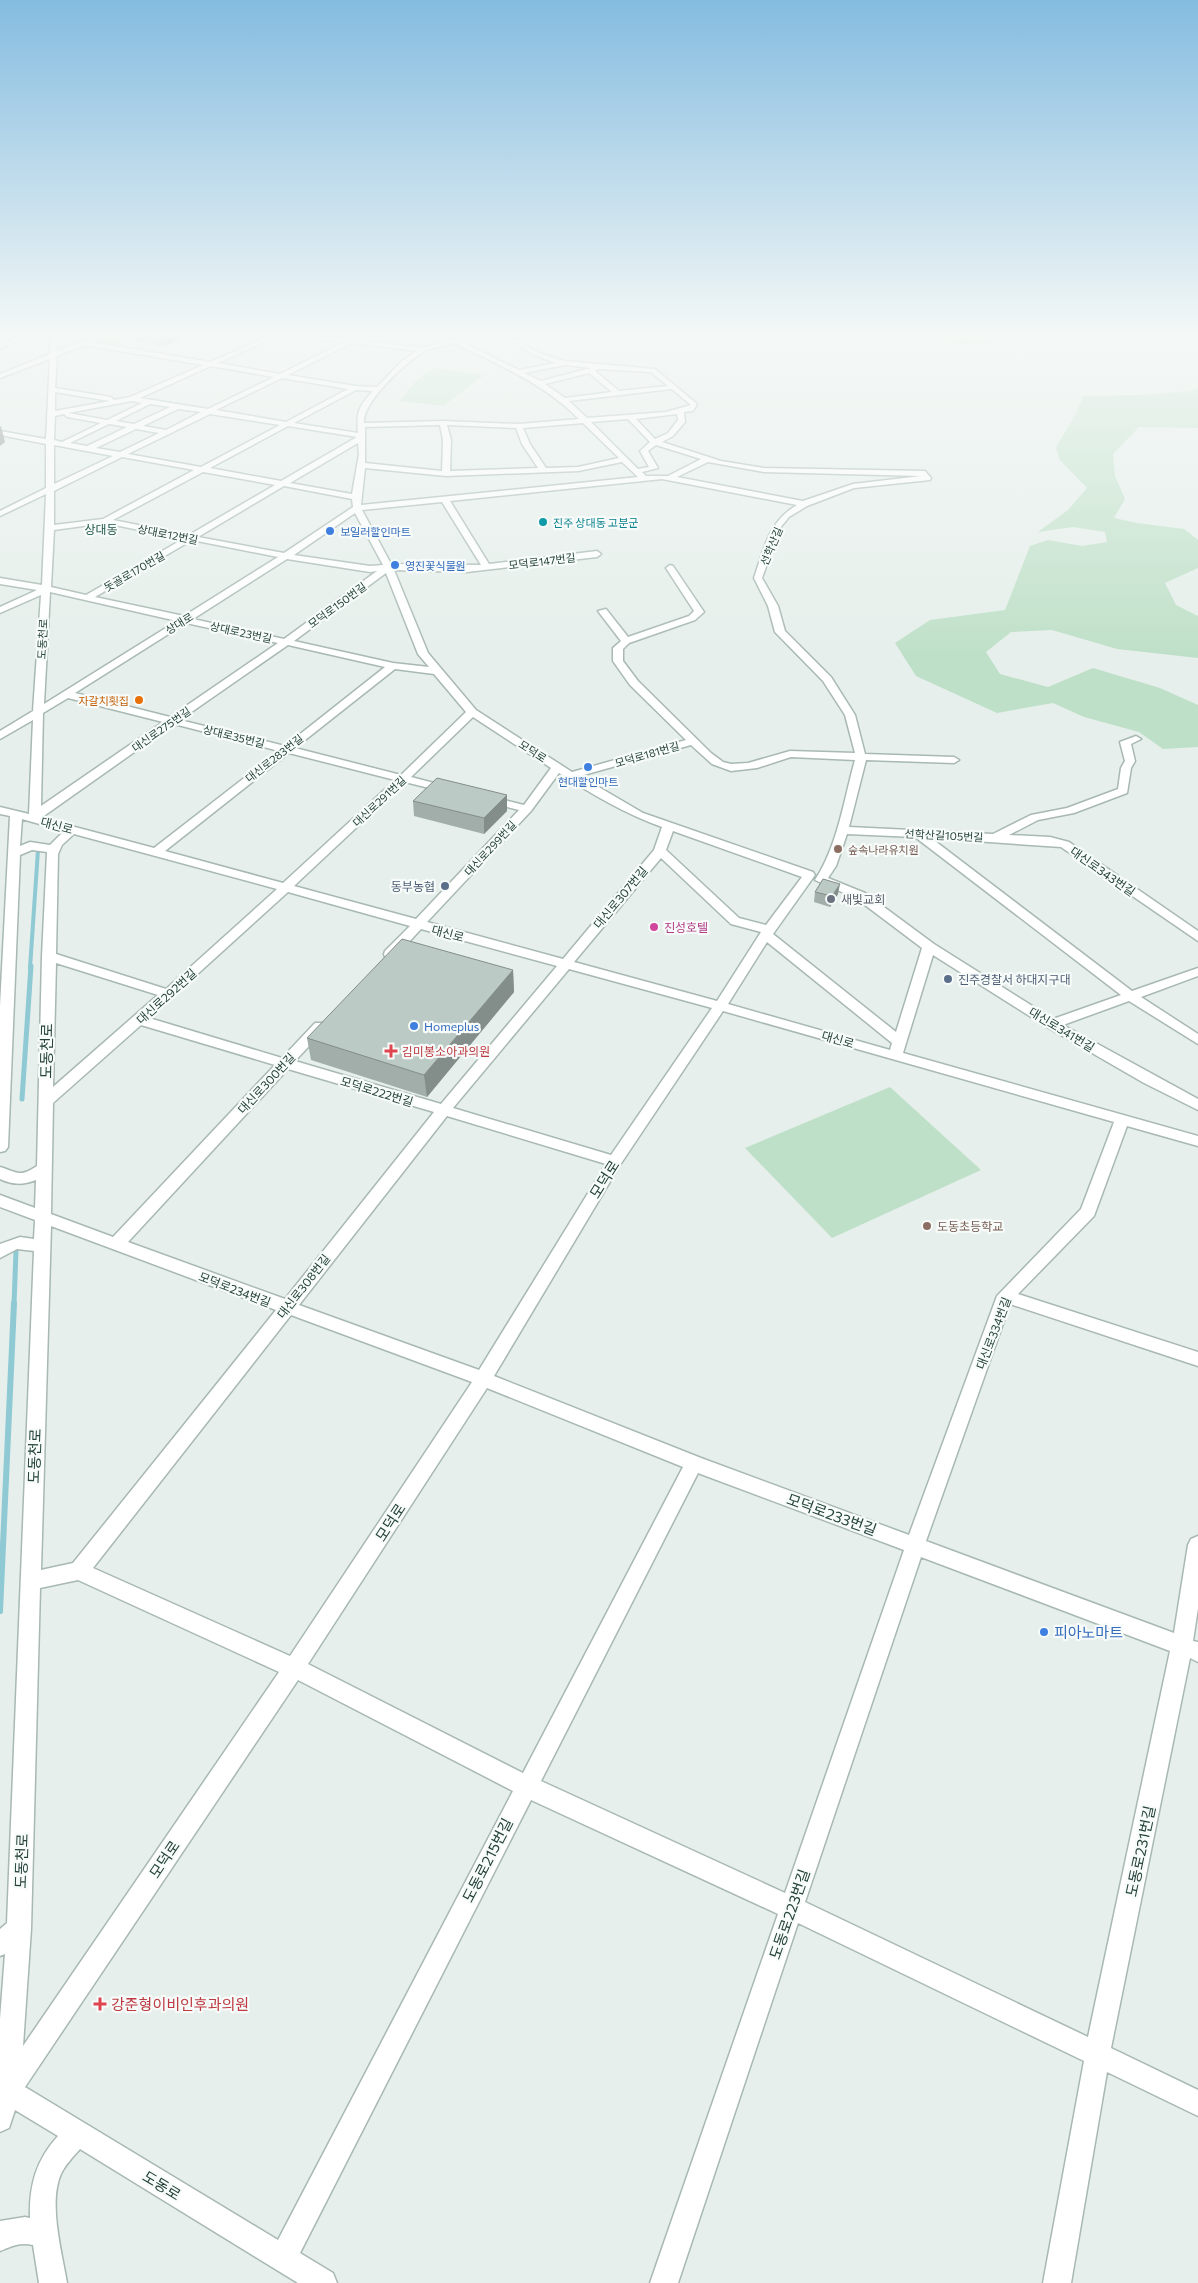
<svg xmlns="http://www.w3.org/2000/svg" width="1198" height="2283" font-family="Commissioner,'Noto Sans KR',sans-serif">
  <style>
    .green { fill: #bfe0c8 }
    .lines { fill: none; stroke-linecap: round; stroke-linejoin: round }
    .stream-far2 { stroke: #8ec9d4; stroke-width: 4 }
    .stream-far1 { stroke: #8ec9d4; stroke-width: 5 }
    .stream { stroke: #8ec9d4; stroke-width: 6 }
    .minor-casing { stroke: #a8b8b2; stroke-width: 3 }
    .minor { fill: #fff; fill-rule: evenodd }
    .wall { fill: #a1aea9 }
    .shaded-wall { fill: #838d89 }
    .building { fill: #bbcac4; stroke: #838d89 }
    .culture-dot { fill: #0f9aa8; stroke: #f7fbf9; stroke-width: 2 }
    .shop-dot { fill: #3f7fe0; stroke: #f7fbf9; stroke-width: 2 }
    .food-dot { fill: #e8710a; stroke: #f7fbf9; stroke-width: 2 }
    .education-dot { fill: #8d6e63; stroke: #f7fbf9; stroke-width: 2 }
    .service-dot { fill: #5c6f8a; stroke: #f7fbf9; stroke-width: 2 }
    .worship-dot { fill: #6b7280; stroke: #f7fbf9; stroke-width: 2 }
    .hotel-dot { fill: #d1479c; stroke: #f7fbf9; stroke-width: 2 }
    .health-dot { fill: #e0444e; stroke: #f7fbf9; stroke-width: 2 }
    .labels { text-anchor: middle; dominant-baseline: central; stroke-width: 4.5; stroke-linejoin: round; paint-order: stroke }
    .far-culture-label { font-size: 11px; fill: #0d838f; stroke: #f7fbf9; text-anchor: start }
    .far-shop-label { font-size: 11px; fill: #366cbe; stroke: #f7fbf9; text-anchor: start }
    .far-street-label { font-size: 11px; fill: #24423a; stroke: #f7fbf9 }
    .far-food-label { font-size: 11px; fill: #c56008; stroke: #f7fbf9; text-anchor: end }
    .far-education-label { font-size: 11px; fill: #785e54; stroke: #f7fbf9; text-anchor: start }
    .far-quarter-label { font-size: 12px; fill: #1f5548; stroke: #f7fbf9 }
    .street-label { font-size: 12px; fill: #24423a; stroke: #f7fbf9 }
    .service-label { font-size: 12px; fill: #4e5e75; stroke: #f7fbf9; text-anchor: end }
    .worship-label { font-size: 12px; fill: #5b616d; stroke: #f7fbf9; text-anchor: start }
    .hotel-label { font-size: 12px; fill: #b23c85; stroke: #f7fbf9; text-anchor: start }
    .shop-label { font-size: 12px; fill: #366cbe; stroke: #f7fbf9; text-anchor: start }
    .health-label { font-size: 12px; fill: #be3a42; stroke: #f7fbf9; text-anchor: start }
    .education-label { font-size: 12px; fill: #785e54; stroke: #f7fbf9; text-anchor: start }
    .near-street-label { font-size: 15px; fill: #24423a; stroke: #f7fbf9 }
    .near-shop-label { font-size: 15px; fill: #366cbe; stroke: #f7fbf9; text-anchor: start }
    .near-health-label { font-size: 15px; fill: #be3a42; stroke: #f7fbf9; text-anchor: start }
  </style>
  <rect width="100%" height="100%" fill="#e6efeb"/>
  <g class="green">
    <path d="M110,336H144L124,341L119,347L91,343Z"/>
    <path d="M883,336H955L988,339L992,346L926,342Z"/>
    <path d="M1132,336H1198V342L1153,341Z"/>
    <path d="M434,368L484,375L443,406L400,401L415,382Z"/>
    <path d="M1198,388V428L1139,427L1113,454L1115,476L1125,499L1114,518L1137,523L1184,529L1198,540V568L1165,583L1176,605L1198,616V658L1117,649L1052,630L1011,632L986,652L1000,674L1048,687L1093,668L1160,688L1198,705V747L1163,749L1139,732L1084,717L1053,703L997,713L916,676L895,643L930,620L1005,610L1030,546L1048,540L1082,546L1107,542L1105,532L1073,527L1038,532L1068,510L1087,488L1060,460L1056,447L1077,412L1083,396L1143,395L1191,391Z"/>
    <path d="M890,1087L981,1170L832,1238L745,1148Z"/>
  </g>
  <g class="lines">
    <path class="stream-far2" d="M30,968L38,850"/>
    <g class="stream-far1">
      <path d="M22,1099L31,966"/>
      <path d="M14,1304L16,1251"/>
    </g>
    <path class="stream" d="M0,1611L14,1303"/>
    <g class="minor-casing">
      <g id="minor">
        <path d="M20,336H28L0,348V344Z"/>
        <path d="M51,336H57V351L96,336H104L90,342L210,362L270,336H277L218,363L280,374L344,342L307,338L304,336L350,339L365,336L358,340L423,348L464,336H472L460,341L519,370L556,363L535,355L512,342V340L551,336L520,342L539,353L564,361L655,369L697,404L693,411L684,412L685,422L673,436L662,442L721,461L764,468L925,471L931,478L930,480L854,488L807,506L789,517L780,528L762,578L778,606L785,631L831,677L855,715L865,754L954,757L959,760L954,763L866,760L849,827L993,834L1031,815L1067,808L1118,789L1121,768L1125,761L1120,742L1136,736L1141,739L1131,744L1135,761L1131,768L1127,793L1074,813L1038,820L1009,835L1050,837L1069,842L1198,931V941L1061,847L931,838L1132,991L1198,968V976L1141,997L1198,1034V1044L1129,1001L1063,1025L1198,1099V1110L1144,1083L1047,1027L933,955L903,1053L1198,1136V1146L1127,1126L1094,1216L1018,1294L1198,1352V1366L1010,1304L926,1541L1174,1633L1188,1545L1191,1539L1198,1536V1608L1193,1641L1198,1642V1662L1190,1658L1111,2048L1198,2090V2116L1107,2072L1071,2283H1043L1084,2061L798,1923L678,2283H650L778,1914L531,1800L300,2253L333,2273L337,2283H298L80,2149C73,2157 65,2165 61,2174C48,2203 62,2253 67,2283H39L33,2245C20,2242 12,2246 0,2251V2221L25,2217L30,2218C29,2186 36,2160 58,2136L15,2110L9,2128L0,2132V2019L5,1954L0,1956V1929L7,1923L34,1251L17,1249L0,1258V1244L20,1237L34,1239L35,1220L0,1207V1195L35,1208L36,1180C23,1185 13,1185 0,1179V1167C17,1172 19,1178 37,1166L42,956L47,852L32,850L20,855L8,1147L5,1151L0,1152V1006L10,816L0,814V807L29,814L33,720L0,739V731L33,711L41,595L0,613V607L37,590L0,584V578L42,585L46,494L0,516V511L46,488V444L0,435V431L46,439L50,359L0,378V374L50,354ZM352,343L417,351L402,361L377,387L355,386L288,375ZM454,343C499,365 543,383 579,419L519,424L443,421L364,423C362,403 406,361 424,352C433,347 445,345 454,343ZM84,345L203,365L130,397L114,400L111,397L55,388L57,356ZM565,365L591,368L541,381L524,373ZM211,366L274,377L208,409L140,398ZM598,369L651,372L668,386L619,391L595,371ZM589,373L612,392L565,398L545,384ZM282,378L348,389L286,422L216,410ZM672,389L691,405L666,412L587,418L569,401ZM356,390L373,391C359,406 356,412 358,433L294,423ZM55,392L110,401L55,411ZM132,401L142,403L107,420L68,413ZM150,404L170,407L134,424L116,421ZM178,409L201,412L166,430L143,426ZM64,414L67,417L101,423L62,442L54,440L55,416ZM210,414L280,425L201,467L128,454ZM677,414L678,420L668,433L655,439L636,419ZM628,419L650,442L640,451L649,467L638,469L591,422ZM583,423L619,458L578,467L546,468L530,444L523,428ZM109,424L127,427L87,446L70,443ZM440,425L443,440L442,471L365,463V427ZM447,425L516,428L522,444L538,468L450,471L451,440ZM288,426L357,437L281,481L210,468ZM136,429L159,433L120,452L96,448ZM358,443L359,454L352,494L290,483ZM54,445L113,456L54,484ZM656,445L701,459L668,476H646L642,472L658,468L648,451ZM122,457L194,470L103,519L54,525V491ZM622,462L638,477L361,505L365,468L446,476L578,471ZM708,462L764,472L921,476L853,484L803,501L677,477ZM203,472L275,485L189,535L113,520ZM662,479L797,505C768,522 764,549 754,578L768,606L775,632L823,681L845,715L855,753L790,751L748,763L731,764L723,762L711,753L638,681L623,661V649L629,643L695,620L704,612L673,566L670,565L666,568L694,611L689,616L628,637L606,609L598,611L621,641L613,648V661L630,685L686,740L572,772L476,710L428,653L394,570L467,572L597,557L601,554L597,551L489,564L450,501ZM284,486L352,499L353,507L284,553L198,537ZM442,502L481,565L391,564L362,510ZM355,513L383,565L370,566L294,555ZM105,523L183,539L86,595L51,587L54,530ZM192,540L278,557L184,616L95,597ZM287,559L370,572L377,571L284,639L193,619ZM386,573L418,654L429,667L393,663L294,641ZM50,592L177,621L44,704ZM186,623L278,643L170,717L75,693ZM288,645L385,667L285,746L180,720ZM395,669L434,674L466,712L401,775L295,748ZM68,698L163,722L41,806L43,713ZM473,717L551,768L524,805L488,796L484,797V801L519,810L416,919L294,886L405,782L449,793L453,792V788L411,777ZM174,724L279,751L154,848L41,818ZM691,745L712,764L731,771L757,768L791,757L855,760C844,799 838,845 815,880L857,899L922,948L896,1032L773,934L815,875L813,872L643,813L580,776ZM289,753L395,780L283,883L165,851ZM559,773C592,794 625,814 662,827L654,850L563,959L427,922L531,811ZM22,819L64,831L50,845L30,842L20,846ZM673,831L802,877L766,925L739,918L666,850ZM74,834L277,889L166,989L56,954L58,854L62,845ZM847,834L915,837L1121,995L1053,1019L934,944L865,893L828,878L836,866ZM661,858L731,924L761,932L717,1001L574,962ZM288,892L410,926L385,951L384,954L385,957H395L421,929L557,966L441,1104L295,1061L325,1029L327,1026L325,1023H315L282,1058L149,1018ZM767,942L892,1043L890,1050L728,1004ZM56,963L158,995L53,1087ZM569,969L712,1008L611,1155L453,1108ZM723,1011L1114,1122L1081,1209L997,1296L909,1535L701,1458L494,1376L620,1165ZM141,1025L275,1065L113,1237L51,1214L53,1103ZM288,1069L434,1112L285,1299L128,1242ZM447,1116L606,1164L479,1370L299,1305ZM51,1226L276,1310L73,1563L41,1570ZM291,1315L472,1382L290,1656L93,1568ZM487,1388L683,1467L523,1773L308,1664ZM698,1473L904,1550L785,1893L541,1781ZM921,1557L1170,1651L1088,2037L805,1902ZM78,1580L279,1672L23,2046L31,1929L40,1588ZM298,1680L513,1791L278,2240L25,2087Z"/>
      </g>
    </g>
    <use href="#minor" class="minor"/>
  </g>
  <g class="wall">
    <path d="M135,336H204L195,339L186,337L166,346L136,341Z"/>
    <path d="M507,795V811L484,834L414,816L413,801Z"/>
    <path d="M815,892L838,894L830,907L814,902Z"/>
    <path d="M513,970L514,992L427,1097L311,1060L307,1038Z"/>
  </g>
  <g class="shaded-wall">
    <path d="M164,336H186V337L166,346Z"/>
    <path d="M195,336H204L195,339Z"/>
    <path d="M1,426L5,442L0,446V427Z"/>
    <path d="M507,795V811L484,834V818Z"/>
    <path d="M840,884L838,894L830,907L832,896Z"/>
    <path d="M513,970L514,992L427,1097L424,1075Z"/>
  </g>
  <g class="building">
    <path d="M437,778L507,795L484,818L413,801Z"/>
    <path d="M823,879L840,884L832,896L815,892Z"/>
    <path d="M402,939L513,970L424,1075L307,1038Z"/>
  </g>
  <linearGradient id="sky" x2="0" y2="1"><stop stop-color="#84bce0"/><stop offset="0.51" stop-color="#f4f8f6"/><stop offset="1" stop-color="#f4f8f6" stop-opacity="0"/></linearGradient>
  <rect width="1198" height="655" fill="url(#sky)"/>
  <circle class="culture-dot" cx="543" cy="522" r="5"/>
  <g class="shop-dot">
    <circle cx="330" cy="531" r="5"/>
    <circle cx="395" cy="565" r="5"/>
    <circle cx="588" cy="767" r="5"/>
    <circle cx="414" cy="1026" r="5"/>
    <circle cx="1044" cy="1632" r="5"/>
  </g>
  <circle class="food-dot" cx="139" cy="700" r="5"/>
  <g class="education-dot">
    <circle cx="838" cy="849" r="5"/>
    <circle cx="927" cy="1226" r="5"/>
  </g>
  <g class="service-dot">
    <circle cx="445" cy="886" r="5"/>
    <circle cx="948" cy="979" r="5"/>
  </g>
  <circle class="worship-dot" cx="831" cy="899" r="5"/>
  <circle class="hotel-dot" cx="654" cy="927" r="5"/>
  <g class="health-dot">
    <path d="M388.5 1043.5h5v5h5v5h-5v5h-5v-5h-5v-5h5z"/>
    <path d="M97.5 1996.5h5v5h5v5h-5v5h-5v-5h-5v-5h5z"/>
  </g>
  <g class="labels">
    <g class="far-culture-label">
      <text x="553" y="522">진주 상대동 고분군</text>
    </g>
    <g class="far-shop-label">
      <text x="340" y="531">보일러할인마트</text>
      <text x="405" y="565">영진꽃식물원</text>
      <text x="588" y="781" text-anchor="middle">현대할인마트</text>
    </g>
    <g class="far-street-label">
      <text transform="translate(168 534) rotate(11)">상대로12번길</text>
      <text transform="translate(771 546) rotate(-67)">선학산길</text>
      <text transform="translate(542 561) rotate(-7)">모덕로147번길</text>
      <text transform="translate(134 571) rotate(-30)">돗골로170번길</text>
      <text transform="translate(337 605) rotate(-36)">모덕로150번길</text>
      <text transform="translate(179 623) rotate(-32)">상대로</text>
      <text transform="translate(241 632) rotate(12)">상대로23번길</text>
      <text transform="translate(42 639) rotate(-87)">도동천로</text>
      <text transform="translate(161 729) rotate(-35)">대신로275번길</text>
      <text transform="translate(234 736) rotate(14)">상대로35번길</text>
      <text transform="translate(533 751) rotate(33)">모덕로</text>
      <text transform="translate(647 754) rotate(-16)">모덕로181번길</text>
      <text transform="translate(274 758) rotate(-38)">대신로283번길</text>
      <text transform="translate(379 801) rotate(-43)">대신로291번길</text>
      <text transform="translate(944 835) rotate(3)">선학산길105번길</text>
      <text transform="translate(490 848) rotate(-47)">대신로299번길</text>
    </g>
    <g class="far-food-label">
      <text x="129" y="700">자갈치횟집</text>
    </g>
    <g class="far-education-label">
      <text x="848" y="849">숲속나라유치원</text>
    </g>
    <g class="far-quarter-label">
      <text x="101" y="529">상대동</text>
    </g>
    <g class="street-label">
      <text transform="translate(57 825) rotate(15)">대신로</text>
      <text transform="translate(1103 871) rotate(35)">대신로343번길</text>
      <text transform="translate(620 897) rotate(-50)">대신로307번길</text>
      <text transform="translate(448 933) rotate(15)">대신로</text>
      <text transform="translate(166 996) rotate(-42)">대신로292번길</text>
      <text transform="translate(1062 1029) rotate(31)">대신로341번길</text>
      <text transform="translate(838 1039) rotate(16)">대신로</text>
      <text transform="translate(266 1083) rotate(-47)">대신로300번길</text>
      <text transform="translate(377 1091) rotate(17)">모덕로222번길</text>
      <text transform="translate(303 1286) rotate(-52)">대신로308번길</text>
      <text transform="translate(235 1289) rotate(21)">모덕로234번길</text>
      <text transform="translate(993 1333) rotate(-69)">대신로334번길</text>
    </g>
    <g class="service-label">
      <text x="435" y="886">동부농협</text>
      <text x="958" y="979" text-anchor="start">진주경찰서 하대지구대</text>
    </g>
    <g class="worship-label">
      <text x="841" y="899">새빛교회</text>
    </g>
    <g class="hotel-label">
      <text x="664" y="927">진성호텔</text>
    </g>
    <g class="shop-label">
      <text x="424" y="1026">Homeplus</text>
    </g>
    <g class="health-label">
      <text x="402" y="1051">김미봉소아과의원</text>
    </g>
    <g class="education-label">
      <text x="937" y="1226">도동초등학교</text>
    </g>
    <g class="near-street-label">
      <text transform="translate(46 1051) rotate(-89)">도동천로</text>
      <text transform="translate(604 1179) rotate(-58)">모덕로</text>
      <text transform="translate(34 1456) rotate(-88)">도동천로</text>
      <text transform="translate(832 1514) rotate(20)">모덕로233번길</text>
      <text transform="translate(390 1522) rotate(-57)">모덕로</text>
      <text transform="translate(1140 1851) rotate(-78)">도동로231번길</text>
      <text transform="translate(164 1859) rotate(-56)">모덕로</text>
      <text transform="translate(487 1860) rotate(-63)">도동로215번길</text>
      <text transform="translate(21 1861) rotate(-88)">도동천로</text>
      <text transform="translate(789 1914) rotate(-71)">도동로223번길</text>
      <text transform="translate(162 2185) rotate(31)">도동로</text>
    </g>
    <g class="near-shop-label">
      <text x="1054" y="1632">피아노마트</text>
    </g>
    <g class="near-health-label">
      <text x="111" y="2004">강준형이비인후과의원</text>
    </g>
  </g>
</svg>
